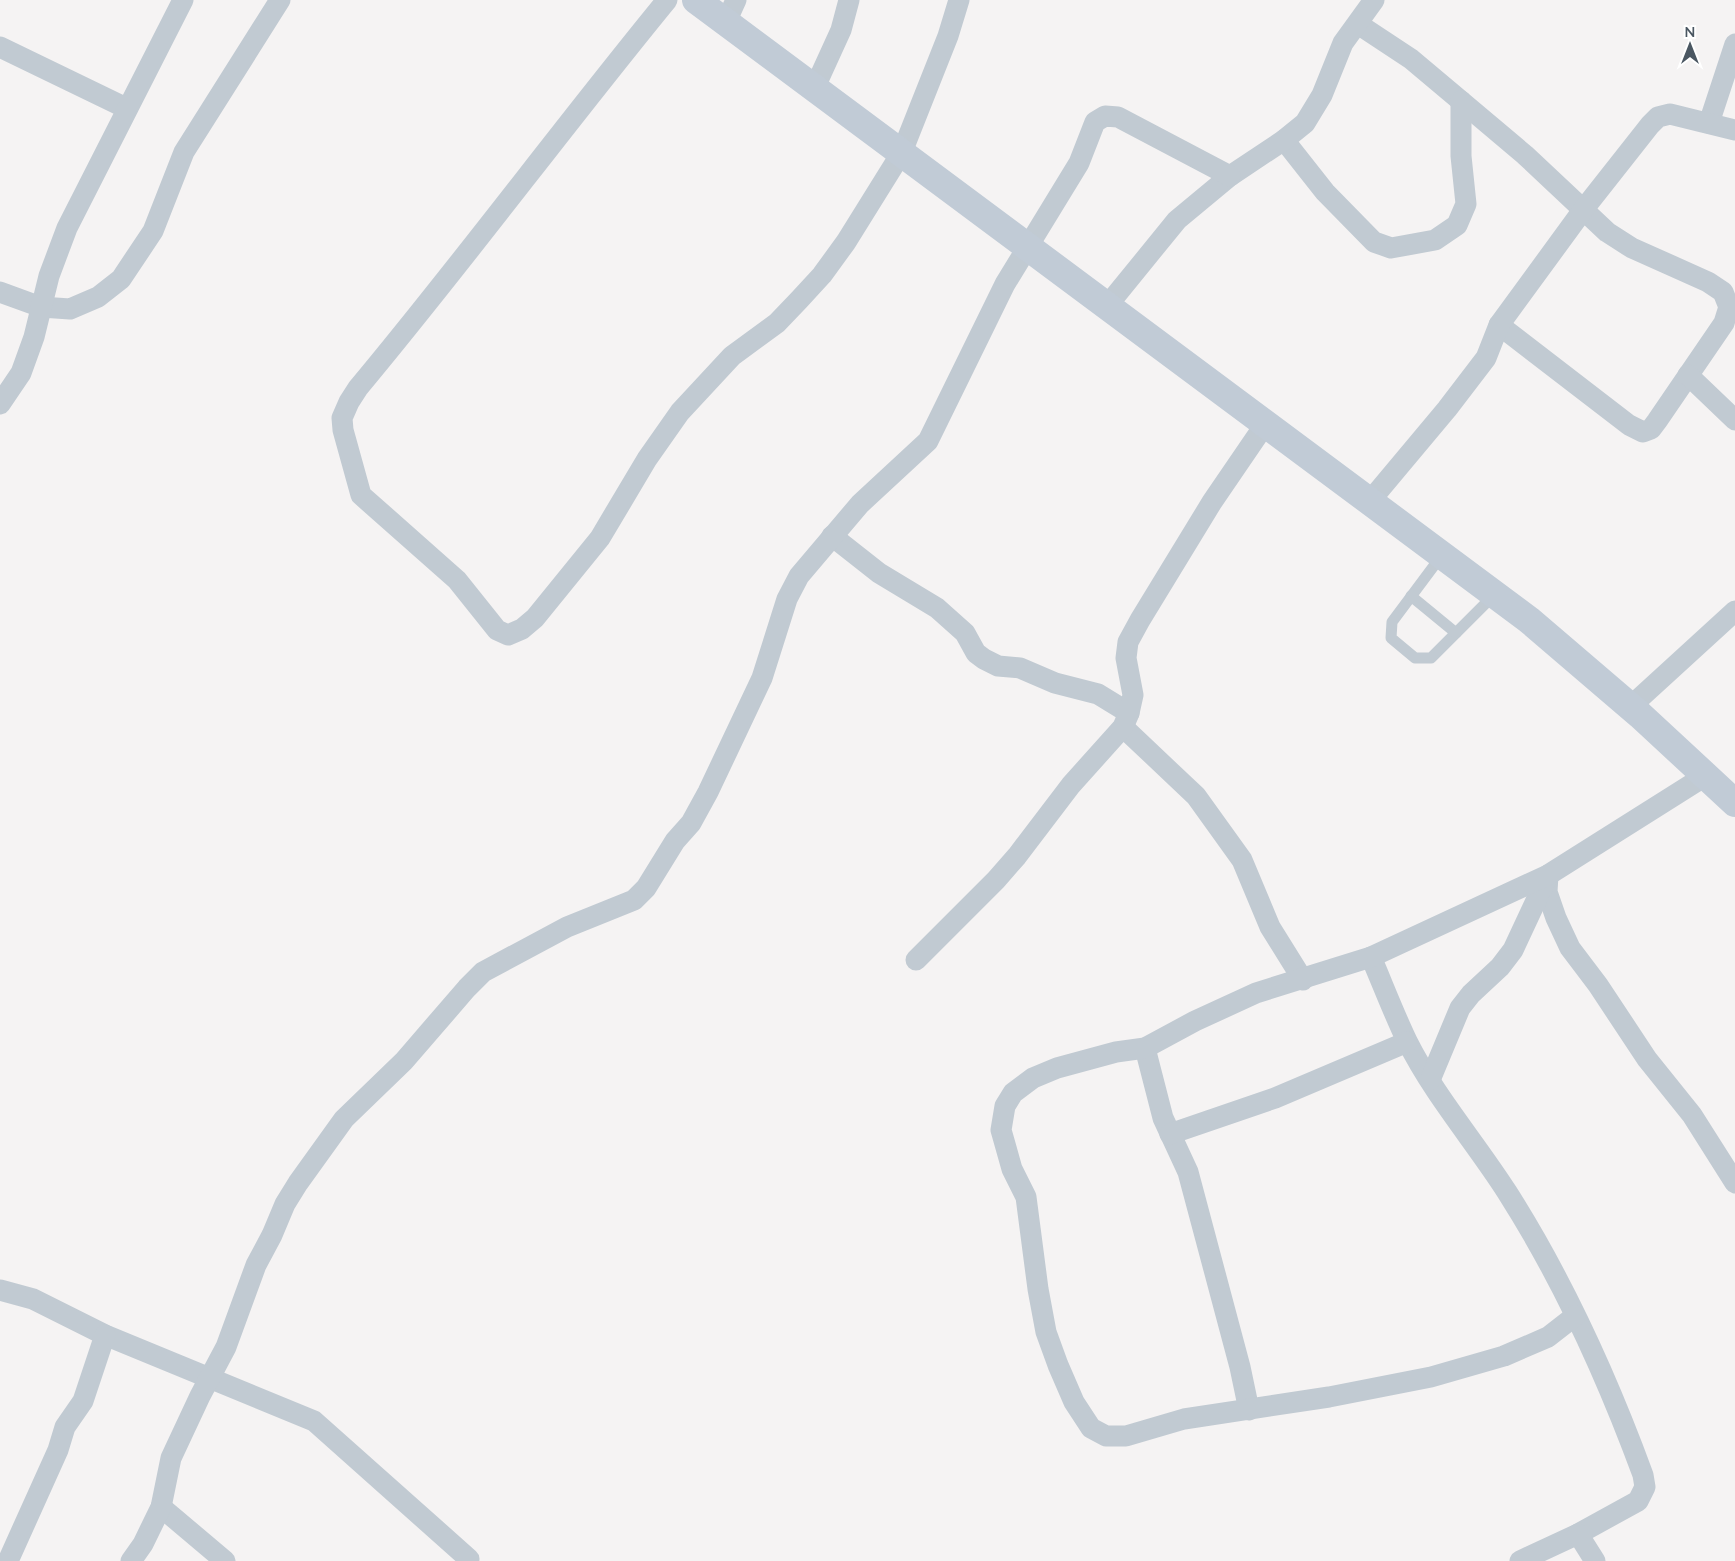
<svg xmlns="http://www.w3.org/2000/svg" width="1735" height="1561" font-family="Lato,sans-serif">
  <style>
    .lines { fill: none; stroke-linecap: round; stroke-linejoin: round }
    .lane { stroke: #c1cad2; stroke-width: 11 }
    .street { stroke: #c1cad2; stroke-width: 21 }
    .secondary { stroke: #c1cbd6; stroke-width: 28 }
  </style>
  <rect width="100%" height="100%" fill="#f5f3f3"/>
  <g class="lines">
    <g class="lane">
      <path d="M1442,555L1392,622L1391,638L1415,658H1431L1495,594"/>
      <path d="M1411,596L1456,633"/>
    </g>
    <g class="street">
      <path d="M667,0C562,128 464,261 358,388L349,402L342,418L343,430L361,495L457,580L497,630L508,635L522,629L535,618L600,538L647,459L680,412L732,356L777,323L799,300L822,275L846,242L902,152L948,36L959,0"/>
      <path d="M726,22L736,0"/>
      <path d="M1358,24L1411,59L1461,101L1525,155L1607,232L1632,248L1708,282L1723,292L1729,307L1724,323L1657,421L1651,429L1643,432L1629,425L1499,325"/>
      <path d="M0,47L126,108"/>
      <path d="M815,87L841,30L849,0"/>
      <path d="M1709,123L1735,44"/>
      <path d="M1284,140L1325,192L1374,242L1391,248L1435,240L1457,225L1466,204L1461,156V101"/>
      <path d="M0,292L41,307L70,309L98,297L121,279L153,231L184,152L280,0"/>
      <path d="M1107,306L1177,220L1230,176L1284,140L1305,123L1322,95L1343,43L1374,0"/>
      <path d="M1688,375L1735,420"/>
      <path d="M0,404L21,373L34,337L49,276L67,228L183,0"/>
      <path d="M1370,501L1447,409L1486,358L1499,325L1583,210L1650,125L1658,117L1670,114L1735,130"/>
      <path d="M832,536L879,573L937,608L965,633L976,653L984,659L998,666L1020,668L1055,683L1098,694L1129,713"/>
      <path d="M1630,707L1735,611"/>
      <path d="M1123,727L1196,796L1242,860L1270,927L1303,980"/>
      <path d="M1548,875L1547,892L1556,918L1570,948L1598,985L1647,1059L1692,1115L1735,1183"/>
      <path d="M1371,957C1383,985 1394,1014 1407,1041C1434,1095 1475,1142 1507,1192C1563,1280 1607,1377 1643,1475L1645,1487L1638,1501L1578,1534L1520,1561"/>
      <path d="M916,960L996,880L1017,856L1071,785L1123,727L1129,713L1133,695L1126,658L1128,642L1140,620L1212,502L1266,423"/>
      <path d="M1145,1048L1163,1118L1188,1172L1240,1367L1249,1410"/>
      <path d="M1430,1080L1460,1008L1471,994L1500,967L1513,950L1548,875"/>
      <path d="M1170,1134L1275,1098L1407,1042"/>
      <path d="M0,1290L33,1299L105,1335L314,1421L469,1559"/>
      <path d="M1575,1316L1548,1337L1504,1356L1431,1377L1329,1397L1184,1419L1126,1436H1106L1091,1428L1074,1402L1058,1365L1046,1332L1038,1289L1026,1197L1012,1169L1001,1130L1005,1106L1013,1093L1033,1078L1057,1068L1116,1052L1145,1048L1195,1021L1256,993L1371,957L1548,875L1705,776"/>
      <path d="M161,1507L225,1561"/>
      <path d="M1578,1534L1595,1561"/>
      <path d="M8,1561L58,1450L65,1427L83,1401L105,1335"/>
      <path d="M131,1561L143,1544L161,1507L171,1458L200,1396L226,1347L256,1265L272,1235L285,1204L298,1183L344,1119L404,1061L467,988L483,972L567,927L634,900L646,888L675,841L691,823L708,792L762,678L787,599L799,576L860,504L928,441L1005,284L1079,163L1095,122L1105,116L1118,117L1230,176"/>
    </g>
    <path class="secondary" d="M696,0L1529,620L1640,715L1735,803"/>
  </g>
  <g transform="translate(1690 45)" stroke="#ffffff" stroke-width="4" paint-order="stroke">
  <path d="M0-4L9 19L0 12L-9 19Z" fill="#4a5661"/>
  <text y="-8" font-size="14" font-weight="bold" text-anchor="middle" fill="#4a5661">N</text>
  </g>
</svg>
